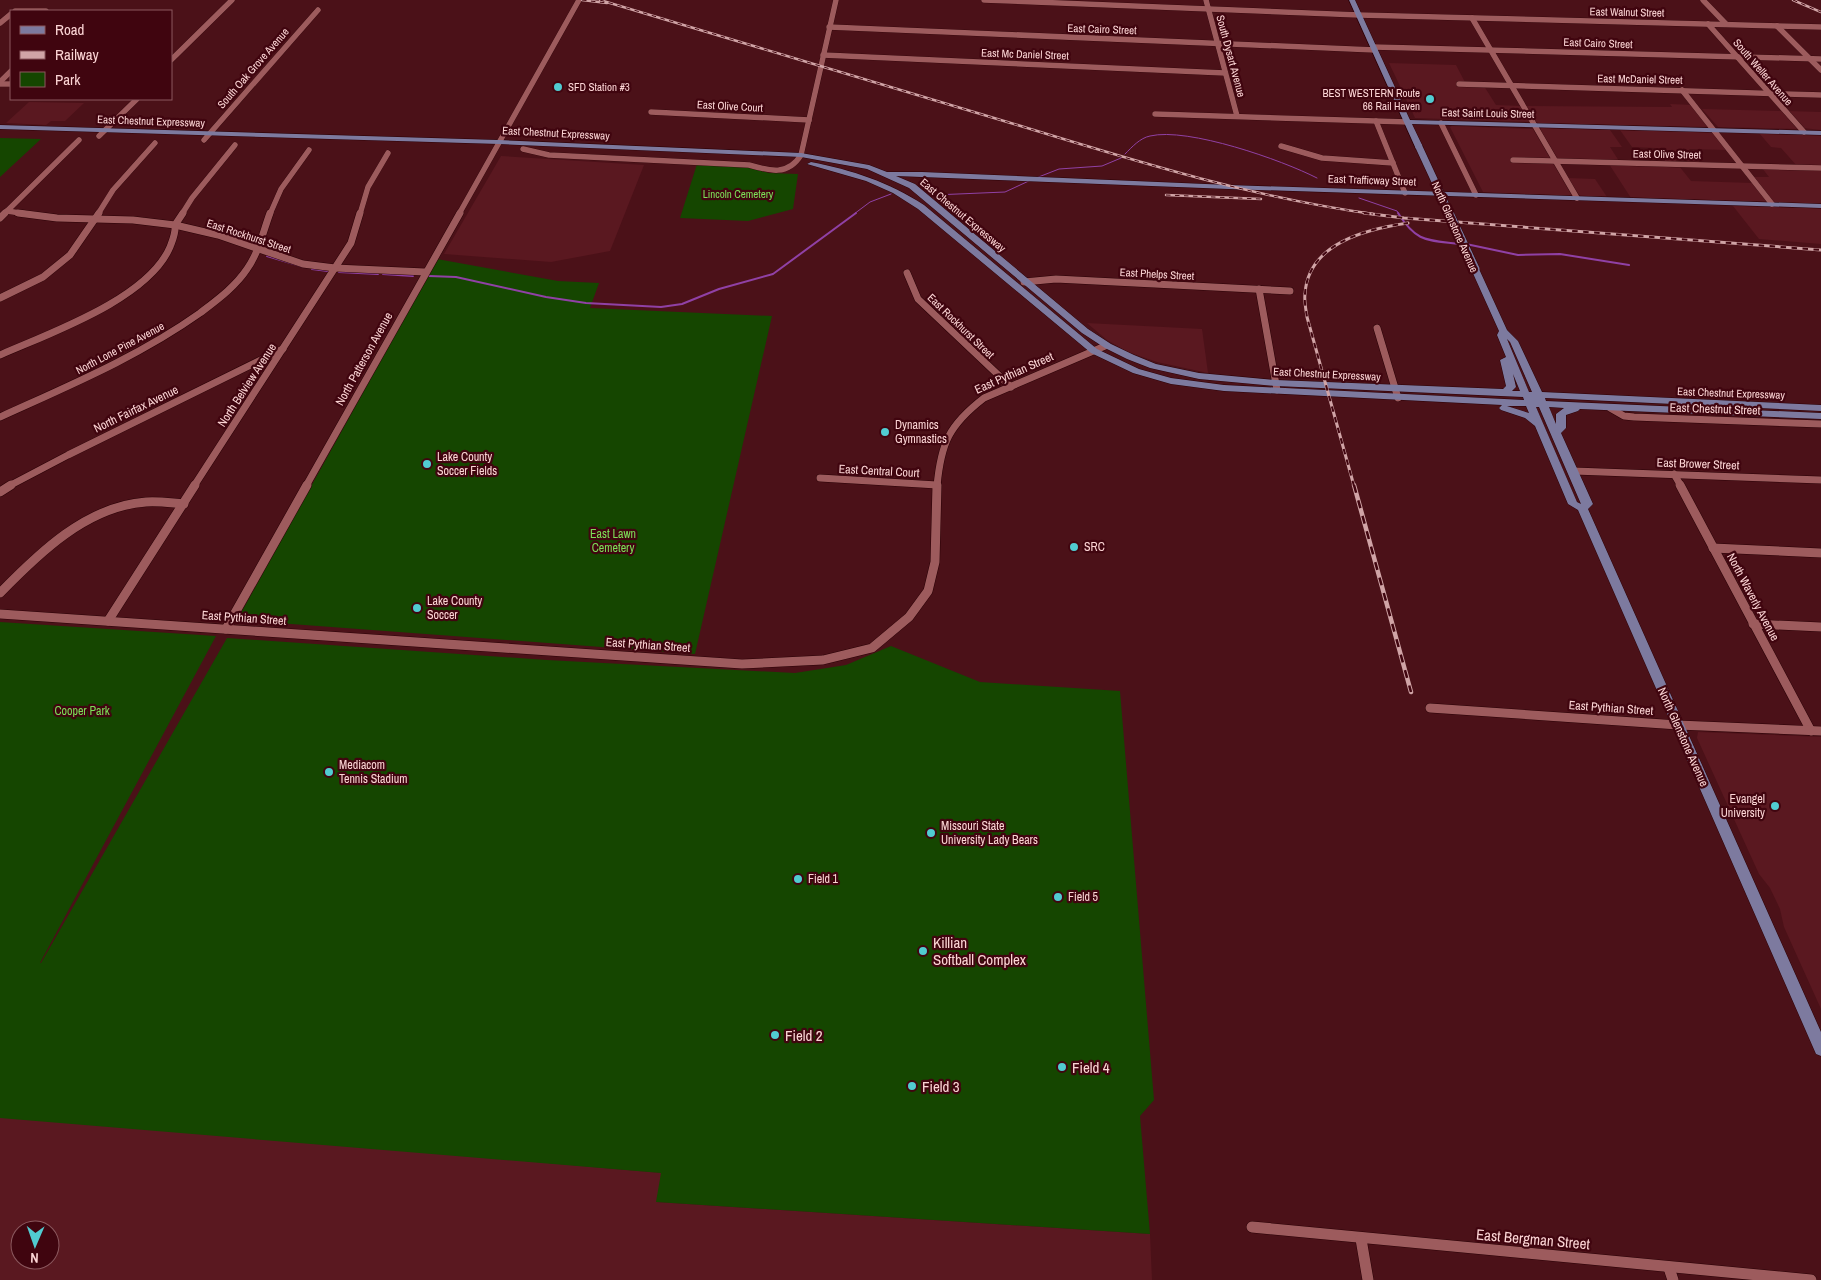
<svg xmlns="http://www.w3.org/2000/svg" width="1821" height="1280" font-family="'Archivo Narrow',sans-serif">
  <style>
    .built { fill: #5a1820; fill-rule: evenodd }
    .green { fill: #154600 }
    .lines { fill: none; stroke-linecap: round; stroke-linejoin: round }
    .stream-far1 { stroke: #9041a5; stroke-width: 1 }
    .stream { stroke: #9041a5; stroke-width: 2 }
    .minor-far3-casing { stroke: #2a0106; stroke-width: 6 }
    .minor-far2-casing { stroke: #2a0106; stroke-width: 8 }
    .minor-far1-casing { stroke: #2a0106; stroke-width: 10 }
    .minor-casing { stroke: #2a0106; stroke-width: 12 }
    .major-casing { stroke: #2a0106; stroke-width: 1 }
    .minor-far3 { stroke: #9d5b5d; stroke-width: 5.5 }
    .minor-far2 { stroke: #9d5b5d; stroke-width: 7 }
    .minor-far1 { stroke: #9d5b5d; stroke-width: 9 }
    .minor { stroke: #9d5b5d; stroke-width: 11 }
    .major { fill: #7d7a9f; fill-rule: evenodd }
    .rail-far2-casing { stroke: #d0a4a6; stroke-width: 2.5 }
    .rail-far1-casing { stroke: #d0a4a6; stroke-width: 3 }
    .rail-casing { stroke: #d0a4a6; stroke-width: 4.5 }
    .rail-far2 { stroke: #40050f; stroke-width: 1; stroke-dasharray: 4.5; stroke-linecap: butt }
    .rail-far1 { stroke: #40050f; stroke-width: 2; stroke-dasharray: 5.5; stroke-linecap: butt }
    .rail { stroke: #40050f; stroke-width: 2.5; stroke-dasharray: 8; stroke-linecap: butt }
    .major-bridge-far1-casing { stroke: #2a0106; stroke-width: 8; stroke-linecap: butt }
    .major-bridge-casing { stroke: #2a0106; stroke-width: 10; stroke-linecap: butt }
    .major-bridge-far1 { stroke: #7d7a9f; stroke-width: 7 }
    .major-bridge { stroke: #7d7a9f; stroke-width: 9 }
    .poi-dot { fill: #51ccd1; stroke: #40050f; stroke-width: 2 }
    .labels { text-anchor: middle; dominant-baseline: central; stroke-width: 4.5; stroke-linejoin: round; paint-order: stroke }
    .far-street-label { font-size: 11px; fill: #fcd5d5; stroke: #40050f }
    .far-poi-label { font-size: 11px; fill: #fcd5d5; stroke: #40050f; text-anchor: start }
    .far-park-label { font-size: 11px; fill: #7ce058; stroke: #40050f }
    .street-label { font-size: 12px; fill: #fcd5d5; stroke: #40050f }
    .poi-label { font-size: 12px; fill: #fcd5d5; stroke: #40050f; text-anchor: start }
    .park-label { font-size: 12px; fill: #7ce058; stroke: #40050f }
    .near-poi-label { font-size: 15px; fill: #fcd5d5; stroke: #40050f; text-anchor: start }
    .near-street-label { font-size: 15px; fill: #fcd5d5; stroke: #40050f }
  </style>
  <rect width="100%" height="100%" fill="#4b1118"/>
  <g class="built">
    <path d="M1389,63L1456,65L1467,86H1484L1496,105L1521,106L1531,122L1415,118Z"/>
    <path d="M29,102L84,103L65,121H51L46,125L6,123Z"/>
    <path d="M1670,104L1693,105L1709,127L1538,123L1533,120L1525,106L1672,107Z"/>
    <path d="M1702,109L1783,111L1798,129L1718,127Z"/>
    <path d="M1787,111L1821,112V130L1803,128Z"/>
    <path d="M1452,126L1533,129L1572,196L1483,192L1450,127Z"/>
    <path d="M1542,128L1610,130L1622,147H1610L1619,161L1558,159L1540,129Z"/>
    <path d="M1620,130L1710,132L1713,133L1727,150L1689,149L1700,163H1688L1682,154H1671L1677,162H1666L1655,148L1632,147Z"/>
    <path d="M1759,133L1821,135V167L1797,166L1781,148L1771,147Z"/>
    <path d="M501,156L644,165L610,251L551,262L444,254Z"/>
    <path d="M1609,164L1679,166L1691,181L1753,183L1767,202L1631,198Z"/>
    <path d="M1762,168L1821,169V204L1774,202L1753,177H1769Z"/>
    <path d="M1568,178L1595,179L1607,197L1580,196Z"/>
    <path d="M1733,206L1821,208V244L1759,239Z"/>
    <path d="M1087,323L1202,329L1208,373L1157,362L1128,352L1107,340Z"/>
    <path d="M1698,732L1821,737V1009L1784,927L1780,909L1770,888L1759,874L1697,738Z"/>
    <path d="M0,1115L662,1173L657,1202L1150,1234L1152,1280H0ZM20,1230H50V1260H20Z"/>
  </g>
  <g class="green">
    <path d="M0,138L41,139L0,177Z"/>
    <path d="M697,164L747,167L769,173L798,174L793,209L748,221L680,218Z"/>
    <path d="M437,259L558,281L599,283L590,308L772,316L695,654L237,620Z"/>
    <path d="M0,622L216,636L40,963H41L227,638L547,660L795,673L846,665L891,646L980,682L1120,691L1154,1100L1140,1116L1150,1234L656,1202L661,1173L0,1118Z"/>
  </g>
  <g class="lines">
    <g class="stream-far1">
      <path d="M1125,154C1132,147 1140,138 1150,136C1188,127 1282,160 1317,178"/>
      <path d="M1036,178L1059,169L1102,166L1121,158"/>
      <path d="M934,195L1005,192L1031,180"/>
      <path d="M1359,198L1397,211L1399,214"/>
      <path d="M854,214L870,202L891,194"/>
    </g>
    <g class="stream">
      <path d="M1398,213C1417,243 1427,240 1460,244"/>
      <path d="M1466,244L1518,255L1560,254L1629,265"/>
      <path d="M267,256L304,267"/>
      <path d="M312,269L328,271"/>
      <path d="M339,272L378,274"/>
      <path d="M383,274L413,276"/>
      <path d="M429,276L456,277L546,297L586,303L661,307L682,304L719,289L773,274L856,213"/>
    </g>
    <g class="minor-far3-casing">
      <g id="minor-far3">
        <path d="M984,0L1359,15L1821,27"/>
        <path d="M1206,0L1237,116"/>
        <path d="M1703,0L1726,24"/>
        <path d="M15,11H46"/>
        <path d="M1472,18L1577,198"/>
        <path d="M0,23L11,14"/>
        <path d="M1708,24L1804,132"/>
        <path d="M1777,26L1821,70"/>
        <path d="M829,27L1375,50"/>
        <path d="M1374,47L1821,59"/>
        <path d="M823,55L1225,73"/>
        <path d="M171,60L232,0"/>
        <path d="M0,82L11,71"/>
        <path d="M0,84H11"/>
        <path d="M1459,84L1821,95"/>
        <path d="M1682,90L1772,204"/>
        <path d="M651,112L809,120"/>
        <path d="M1155,114L1408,122"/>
        <path d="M1376,121L1405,193"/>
        <path d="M1441,123L1476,195"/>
        <path d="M99,136L137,99"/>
        <path d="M204,140L318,10"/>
        <path d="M1281,146L1322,158L1393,163"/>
        <path d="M523,149L549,155L749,165C770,171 788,176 801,155L836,0"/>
        <path d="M1513,160L1821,168"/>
        <path d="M7,211L27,214"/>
        <path d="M4,214L79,140"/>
        <path d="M98,214L113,190L155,143"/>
        <path d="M182,214L192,198L235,145"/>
        <path d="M270,214L281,189L309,150"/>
        <path d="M360,214L368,187L388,153"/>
        <path d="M459,214L579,0"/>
      </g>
    </g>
    <g class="minor-far2-casing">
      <g id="minor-far2">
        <path d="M18,213L57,218L133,220L175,225L218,235L303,264L335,268L425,272"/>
        <path d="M0,218L5,213"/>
        <path d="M907,273L918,299L1011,387"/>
        <path d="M1024,282L1056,279L1290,291"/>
        <path d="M1259,289L1277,390"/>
        <path d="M0,298L43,277L70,255L99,213"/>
        <path d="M1377,328L1398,398"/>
        <path d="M0,355C50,333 148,299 170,247C173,239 176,233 175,225L183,213"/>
        <path d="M1610,408L1624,416L1634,417L1821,424"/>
        <path d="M0,417C68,386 138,357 200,313C217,300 235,287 247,269C259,252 263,232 270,213"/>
        <path d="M1574,471L1821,480"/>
        <path d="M1674,474L1681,486"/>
        <path d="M820,478L937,485"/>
        <path d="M9,486L68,455L283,349"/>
        <path d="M194,486L351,243L360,213"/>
        <path d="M306,486L460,213"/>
        <path d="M937,486C941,443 949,425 984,398L1105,346"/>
      </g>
    </g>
    <g class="minor-far1-casing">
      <g id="minor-far1">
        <path d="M1680,485L1811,731"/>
        <path d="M0,492L11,485"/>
        <path d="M1713,548L1821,553"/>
        <path d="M0,593C39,553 87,506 146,502C159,501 171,503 184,504"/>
        <path d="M0,614L742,664L823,660L872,648L909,617L928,591L935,562L937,485"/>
        <path d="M108,621L195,485"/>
        <path d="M1753,624L1821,627"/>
        <path d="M226,629L307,485"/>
        <path d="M1430,708L1678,725L1821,731"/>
      </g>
    </g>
    <g class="minor-casing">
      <g id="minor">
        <path d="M1252,1227L1811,1280"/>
        <path d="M1361,1239L1368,1280"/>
        <path d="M1669,1268L1673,1280"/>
      </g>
    </g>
    <g class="major-casing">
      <g id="major">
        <path d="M1349,0H1355L1410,120L1821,131V135L1412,124L1423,147L1416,149Z"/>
        <path d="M0,125L499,140L801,153L869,165L887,172H922L1229,185L1821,204V208L1229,189L896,176L915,184L1088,329L1111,344L1134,355L1156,364L1199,373L1276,380L1503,389L1506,386L1500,360L1506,357L1497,335L1499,331L1471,269L1475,267L1479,269L1507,330L1518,341L1542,392L1821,405V411L1545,398L1546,401L1821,413V419L1580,409L1578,411L1566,415V428L1561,433L1593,504L1588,509L1821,1032V1056L1816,1054L1578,510L1568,504L1535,426L1525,418L1501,410L1499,408L1502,405L1224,391L1171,384L1133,373L1091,353L918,209L893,193L866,181L807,164L811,162C852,170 889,182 924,205L1097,349L1139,369L1171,378L1224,385L1524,400L1523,397L1276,386L1199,379L1150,368L1127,359L1105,348L1082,333L909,188L867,169L801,157L499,144L0,129ZM1507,339L1510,342L1532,392H1529ZM1513,374L1520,391H1512L1516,387ZM1507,406H1526L1529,413ZM1536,407H1539L1581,504L1577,502ZM1549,407L1564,408L1556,414V424Z"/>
      </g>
    </g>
    <use href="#minor-far3" class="minor-far3"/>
    <use href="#minor-far2" class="minor-far2"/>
    <use href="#minor-far1" class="minor-far1"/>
    <use href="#minor" class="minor"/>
    <use href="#major" class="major"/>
    <g class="rail-far2-casing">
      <g id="rail-far2">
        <path d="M582,0L607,3"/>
        <path d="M600,0C738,41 876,83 1014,124C1132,160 1250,197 1373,214"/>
        <path d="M1793,0L1821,12"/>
        <path d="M1166,195L1261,199"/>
      </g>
    </g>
    <g class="rail-far1-casing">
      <g id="rail-far1">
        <path d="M1364,213L1404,218L1821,250"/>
        <path d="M1354,486L1307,317C1306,310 1304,301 1305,294C1308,243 1367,229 1408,223"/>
      </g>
    </g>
    <g class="rail-casing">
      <path id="rail" d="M1354,485L1411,692"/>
    </g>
    <use href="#rail-far2" class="rail-far2"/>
    <use href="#rail-far1" class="rail-far1"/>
    <use href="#rail" class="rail"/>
    <g class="major-bridge-far1-casing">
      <path id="major-bridge-far1" d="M1419,147L1450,214"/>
    </g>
    <g class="major-bridge-casing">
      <path id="major-bridge" d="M1449,213L1475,269"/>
    </g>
    <use href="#major-bridge-far1" class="major-bridge-far1"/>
    <use href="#major-bridge" class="major-bridge"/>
  </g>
  <g class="poi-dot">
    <circle cx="558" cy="87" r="5"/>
    <circle cx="1430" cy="99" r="5"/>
    <circle cx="885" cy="432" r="5"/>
    <circle cx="427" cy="464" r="5"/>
    <circle cx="1074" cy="547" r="5"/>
    <circle cx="417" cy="608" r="5"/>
    <circle cx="329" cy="772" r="5"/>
    <circle cx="1775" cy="806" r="5"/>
    <circle cx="931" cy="833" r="5"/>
    <circle cx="798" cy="879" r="5"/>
    <circle cx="1058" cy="897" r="5"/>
    <circle cx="923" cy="951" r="5"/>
    <circle cx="775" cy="1035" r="5"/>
    <circle cx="1062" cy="1067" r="5"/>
    <circle cx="912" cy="1086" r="5"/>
  </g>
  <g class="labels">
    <g class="far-street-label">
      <text transform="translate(1627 12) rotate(1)">East Walnut Street</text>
      <text transform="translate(1102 29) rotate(2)">East Cairo Street</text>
      <text transform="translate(1598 43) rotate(2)">East Cairo Street</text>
      <text transform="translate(1025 54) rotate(2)">East Mc Daniel Street</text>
      <text transform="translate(1231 56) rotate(75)">South Dysart Avenue</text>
      <text transform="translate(253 68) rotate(-49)">South Oak Grove Avenue</text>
      <text transform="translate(1763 72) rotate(49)">South Weller Avenue</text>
      <text transform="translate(1640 79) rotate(1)">East McDaniel Street</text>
      <text transform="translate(730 106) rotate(3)">East Olive Court</text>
      <text transform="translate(1488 113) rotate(1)">East Saint Louis Street</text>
      <text transform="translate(151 121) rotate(2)">East Chestnut Expressway</text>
      <text transform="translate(556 133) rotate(3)">East Chestnut Expressway</text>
      <text transform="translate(1667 154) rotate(1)">East Olive Street</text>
      <text transform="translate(1372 180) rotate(2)">East Trafficway Street</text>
      <text transform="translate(963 215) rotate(40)">East Chestnut Expressway</text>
      <text transform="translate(1455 227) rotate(66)">North Glenstone Avenue</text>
      <text transform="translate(249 236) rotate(18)">East Rockhurst Street</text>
      <text transform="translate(1157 274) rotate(3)">East Phelps Street</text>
      <text transform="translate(961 326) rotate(44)">East Rockhurst Street</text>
      <text transform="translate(120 348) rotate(-28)">North Lone Pine Avenue</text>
      <text transform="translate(1327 374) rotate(3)">East Chestnut Expressway</text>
      <text transform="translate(1731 393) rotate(2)">East Chestnut Expressway</text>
    </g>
    <g class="far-poi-label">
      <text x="568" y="87">SFD Station #3</text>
      <text x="1420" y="93" text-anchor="end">BEST WESTERN Route<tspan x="1420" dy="13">66 Rail Haven</tspan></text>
    </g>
    <g class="far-park-label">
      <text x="738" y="194">Lincoln Cemetery</text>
    </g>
    <g class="street-label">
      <text transform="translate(364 359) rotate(-61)">North Patterson Avenue</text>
      <text transform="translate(1014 373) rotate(-24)">East Pythian Street</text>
      <text transform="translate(247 385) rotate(-57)">North Belview Avenue</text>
      <text transform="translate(136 409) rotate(-26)">North Fairfax Avenue</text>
      <text transform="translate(1715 409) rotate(2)">East Chestnut Street</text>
      <text transform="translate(1698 464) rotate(2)">East Brower Street</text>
      <text transform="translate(879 471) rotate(3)">East Central Court</text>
      <text transform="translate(1753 597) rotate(62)">North Waverly Avenue</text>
      <text transform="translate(244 618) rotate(4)">East Pythian Street</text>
      <text transform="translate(648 645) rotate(4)">East Pythian Street</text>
      <text transform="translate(1611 708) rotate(4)">East Pythian Street</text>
      <text transform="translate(1683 737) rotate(66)">North Glenstone Avenue</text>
    </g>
    <g class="poi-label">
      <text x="895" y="425">Dynamics<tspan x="895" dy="14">Gymnastics</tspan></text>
      <text x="437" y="457">Lake County<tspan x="437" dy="14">Soccer Fields</tspan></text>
      <text x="1084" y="547">SRC</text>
      <text x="427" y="601">Lake County<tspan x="427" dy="14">Soccer</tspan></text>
      <text x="339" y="765">Mediacom<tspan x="339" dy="14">Tennis Stadium</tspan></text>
      <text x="1765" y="799" text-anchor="end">Evangel<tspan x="1765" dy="14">University</tspan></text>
      <text x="941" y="826">Missouri State<tspan x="941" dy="14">University Lady Bears</tspan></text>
      <text x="808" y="879">Field 1</text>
      <text x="1068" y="897">Field 5</text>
    </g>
    <g class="park-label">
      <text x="613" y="534">East Lawn<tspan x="613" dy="14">Cemetery</tspan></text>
      <text x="82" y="711">Cooper Park</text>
    </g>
    <g class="near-poi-label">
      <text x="933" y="942">Killian<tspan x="933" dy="17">Softball Complex</tspan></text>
      <text x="785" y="1035">Field 2</text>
      <text x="1072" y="1067">Field 4</text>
      <text x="922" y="1086">Field 3</text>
    </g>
    <g class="near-street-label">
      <text transform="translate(1533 1239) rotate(5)">East Bergman Street</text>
    </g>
  </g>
  <rect x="10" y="10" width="162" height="90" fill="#40050f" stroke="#8b585e"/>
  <rect x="20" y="26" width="25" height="8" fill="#7d7a9f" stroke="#8b585e"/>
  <text x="55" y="35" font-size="15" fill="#fcd5d5">Road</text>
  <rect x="20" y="51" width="25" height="8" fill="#d0a4a6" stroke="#8b585e"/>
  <text x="55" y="60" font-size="15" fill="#fcd5d5">Railway</text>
  <rect x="20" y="72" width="25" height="15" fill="#154600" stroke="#8b585e"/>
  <text x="55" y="85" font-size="15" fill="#fcd5d5">Park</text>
  <g transform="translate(35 1245) rotate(182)"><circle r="24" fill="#40050f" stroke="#8b585e"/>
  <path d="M0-4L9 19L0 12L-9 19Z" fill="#51ccd1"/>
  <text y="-8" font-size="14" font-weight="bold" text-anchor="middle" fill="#fcd5d5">N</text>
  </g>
</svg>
